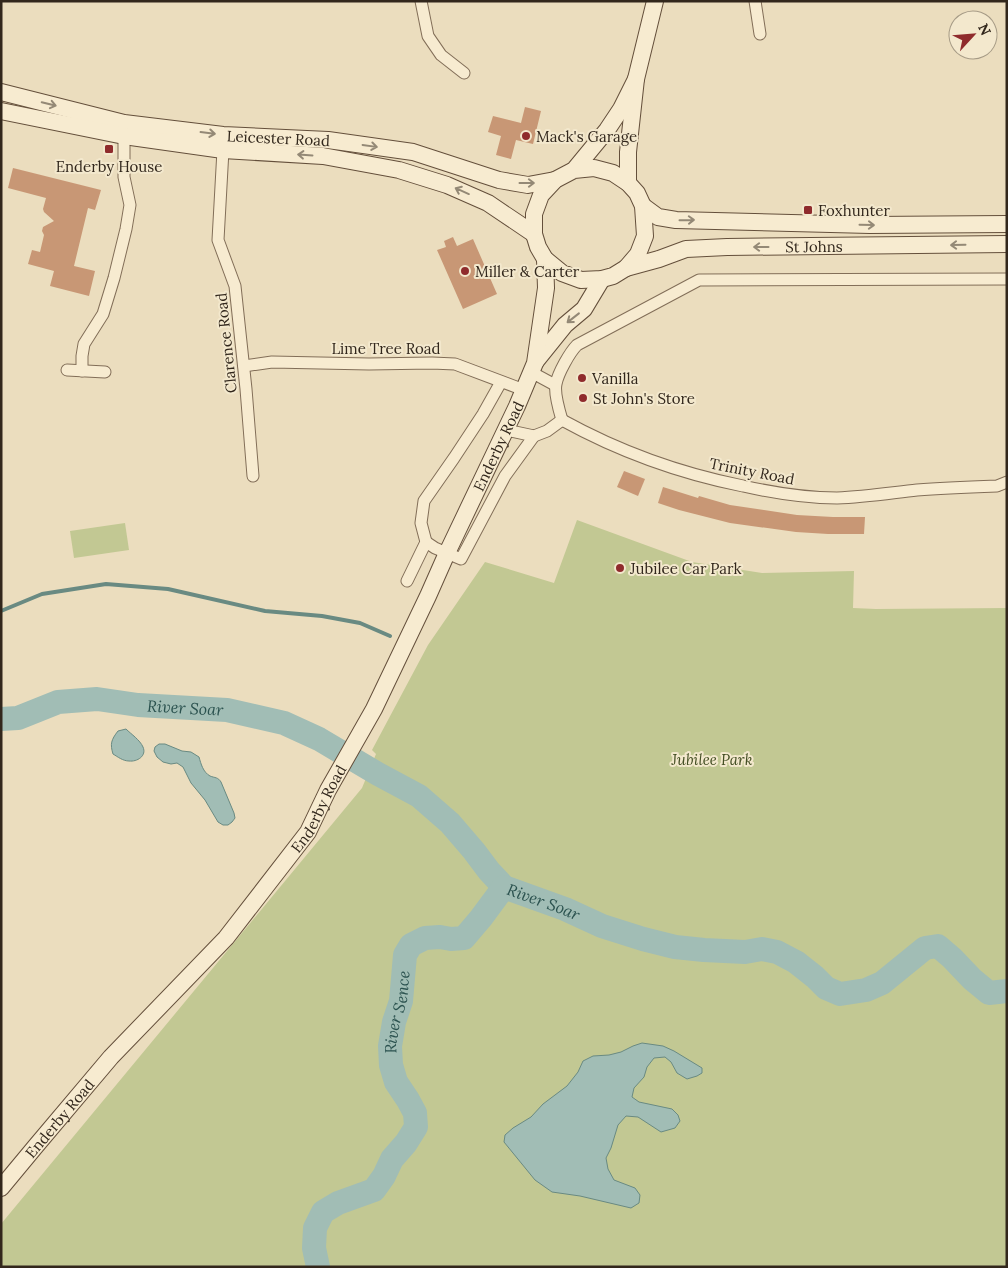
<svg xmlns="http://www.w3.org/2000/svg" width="1008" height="1268" font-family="Lora,serif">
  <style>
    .green { fill: #c2c893 }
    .water { fill: #a1bdb5; stroke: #698a82 }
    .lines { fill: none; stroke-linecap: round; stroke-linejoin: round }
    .stream { stroke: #698a82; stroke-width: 4 }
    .river { stroke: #a1bdb5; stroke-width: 24 }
    .building { fill: #c89775 }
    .street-casing { stroke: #826e58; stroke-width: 13 }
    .secondary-casing { stroke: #644f3b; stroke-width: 18 }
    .street { stroke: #f7ebd0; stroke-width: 11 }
    .secondary { stroke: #f7ebd0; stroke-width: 16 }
    .oneway { stroke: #948976 }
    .poi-dot { fill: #8f2b2c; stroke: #f3e8cd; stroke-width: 2 }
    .labels { text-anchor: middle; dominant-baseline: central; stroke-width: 4; stroke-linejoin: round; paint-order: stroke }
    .poi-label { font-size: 15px; fill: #32271c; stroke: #f3e8cd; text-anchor: start }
    .street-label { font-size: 15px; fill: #32271c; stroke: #f3e8cd }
    .park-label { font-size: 15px; font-style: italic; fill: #434e23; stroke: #f3e8cd }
    .water-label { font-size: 16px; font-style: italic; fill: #2b524f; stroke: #f3e8cd }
  </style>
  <rect width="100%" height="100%" fill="#ebddbe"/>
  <g class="green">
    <path d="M577,520L692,562L762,573L854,571L853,608L876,609L1007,608V1267H1V1224L362,788L376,754L372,750L428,645L485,562L554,583Z"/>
    <path d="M125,523L129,550L74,558L70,531Z"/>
  </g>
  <g class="water">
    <path d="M126,729C131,734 140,740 143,747C147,756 137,762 129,761C123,761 118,757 113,754C110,744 111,740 118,731Z"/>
    <path d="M159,744H165L182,751L191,752L199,757C201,764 203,772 210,776C215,778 218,777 221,782L234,813L235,818L232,822L228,825H223L218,822L205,800L191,783L183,767L177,763L171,764L163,762L157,757L154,751L155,747Z"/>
    <path d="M642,1043L663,1046L674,1051L702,1068V1073L697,1076L687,1079L677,1073L671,1062L665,1057L654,1058L647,1067L644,1077L634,1088L632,1097L639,1102L672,1109L678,1115L680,1121L675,1128L661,1132L638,1117L626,1116L618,1125L611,1148L606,1158L608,1169L614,1180L635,1188L640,1195L639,1203L631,1208L580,1196L552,1192L535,1180L504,1142L505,1135L513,1128L531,1117L543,1104L567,1086L578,1072L583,1061L593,1056L609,1055L621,1052L633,1046Z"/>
  </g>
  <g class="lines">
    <path class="stream" d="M1,611L42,594L106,584L168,589L265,611L322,616L360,623L390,636"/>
    <g class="river">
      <path id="s1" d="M1,719L18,718L58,702L97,699L138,705L227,710L284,723L319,739L378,774L419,796L450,823L474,851L489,871L504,887L565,909L602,926L643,939L675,947L704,950L745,952L762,949L777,952L796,962L815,977L826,988L840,994L866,990L882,983L925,948L938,946L952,958L972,979L989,993L1007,991"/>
      <path id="s2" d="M318,1267L314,1248L315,1228L323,1212L338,1203L374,1190L384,1176L392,1159L406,1143L416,1127L415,1113L408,1100L396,1082L391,1065L390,1046L394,1022L401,1001L405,955L411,945L425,938L440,937L451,939L464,938L481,918L504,887"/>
    </g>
  </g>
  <g class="building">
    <path d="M525,107L541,111L533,144L516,140L511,159L496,155L501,136L488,132L493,116L521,123Z"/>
    <path d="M13,168L101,190L95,210L88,208L74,266L95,271L89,296L50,286L54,271L28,264L32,250L40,252L44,235L42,231L43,227L54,221L44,212L43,209L46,198L8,188Z"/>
    <path d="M453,237L457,246L473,239L497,294L463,309L437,250L446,247L444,241Z"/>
    <path d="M624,471L645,479L638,496L617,487Z"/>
    <path d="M663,487L698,498L699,496L730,505L764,510L797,515L833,517H865L864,534H828L796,532L730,523L679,510L658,503Z"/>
  </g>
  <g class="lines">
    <g class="street-casing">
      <g id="street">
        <path d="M421,1L428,36L441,55L464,73"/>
        <path d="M755,1L760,34"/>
        <path d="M223,150L218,240L235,286L246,389L253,476"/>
        <path d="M244,366L272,362L369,364L432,363L455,364L524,390"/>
        <path d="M67,370L105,372"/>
        <path d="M82,371V356L84,344L103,314L114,278L126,229L130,205L124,177V136"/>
        <path d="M531,372L555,385"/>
        <path d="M562,420C559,410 554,393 556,384C558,373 570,352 577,345L699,280L1007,279"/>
        <path d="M562,420C620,452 678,473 743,486C774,493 806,498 837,498C864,497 890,493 917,490C943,488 970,487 997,486L1007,482"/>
        <path d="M506,430L534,436L547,431L562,420"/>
        <path d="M426,542L435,548L461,559L505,476L534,436"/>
        <path d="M407,581L426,542L421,523L424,501L454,458L483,414L501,382"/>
      </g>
    </g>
    <g class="secondary-casing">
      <g id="secondary">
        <path id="s3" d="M1,92L124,123L223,135L328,140L413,152L499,180L528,185L555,180"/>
        <path d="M1,111L124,136L223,150L323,156L399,170L447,185L488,203L534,234"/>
        <path d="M574,170L594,168L613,173L628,183L637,193L643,206L645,236L638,254L626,268L613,276L602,279L581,280L562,273L545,259L538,247L534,234V214L541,195L555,180L574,170L607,130L621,109L636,79"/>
        <path d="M628,183V152L636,79L655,1"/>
        <path d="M643,206L658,217L676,220L870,225L1007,224"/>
        <path id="s4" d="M626,268L659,259L686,249L727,247L1007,244"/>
        <path d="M536,361L565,325L584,309L602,279"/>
        <path id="s5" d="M1,1188L35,1147L111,1057L226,938L308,832L328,790L374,709L428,596L447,553L517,406L535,363L546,288L545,259"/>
      </g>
    </g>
    <use href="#street" class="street"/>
    <use href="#secondary" class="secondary"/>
  </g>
  <defs><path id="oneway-shaft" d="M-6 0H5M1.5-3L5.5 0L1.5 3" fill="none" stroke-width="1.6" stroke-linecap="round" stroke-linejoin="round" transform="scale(1.25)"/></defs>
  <g class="oneway">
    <use href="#oneway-shaft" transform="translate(49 104) rotate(14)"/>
    <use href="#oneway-shaft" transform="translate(208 133) rotate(7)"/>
    <use href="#oneway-shaft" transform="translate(370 146) rotate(8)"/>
    <use href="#oneway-shaft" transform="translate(305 155) rotate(-176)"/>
    <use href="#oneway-shaft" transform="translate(527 183)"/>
    <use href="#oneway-shaft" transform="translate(462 191) rotate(-156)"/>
    <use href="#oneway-shaft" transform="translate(687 220) rotate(-1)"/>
    <use href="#oneway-shaft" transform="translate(867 225) rotate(1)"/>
    <use href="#oneway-shaft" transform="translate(958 245) rotate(179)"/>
    <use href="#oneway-shaft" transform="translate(761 247) rotate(180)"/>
    <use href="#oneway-shaft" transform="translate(573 318) rotate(142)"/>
  </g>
  <g class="poi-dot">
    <circle cx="526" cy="136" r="5"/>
    <rect x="104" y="144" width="10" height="10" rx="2.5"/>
    <rect x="803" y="205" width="10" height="10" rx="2.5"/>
    <circle cx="465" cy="271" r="5"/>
    <circle cx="582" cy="378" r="5"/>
    <circle cx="583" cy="398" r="5"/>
    <circle cx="620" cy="568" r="5"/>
  </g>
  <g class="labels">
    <g class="poi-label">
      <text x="536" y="136">Mack's Garage</text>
      <text x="109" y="166" text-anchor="middle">Enderby House</text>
      <text x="818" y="210">Foxhunter</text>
      <text x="475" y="271">Miller &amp; Carter</text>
      <text x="592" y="378">Vanilla</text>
      <text x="593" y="398">St John's Store</text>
      <text x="630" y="568">Jubilee Car Park</text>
    </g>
    <g class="street-label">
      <text stroke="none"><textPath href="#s3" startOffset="282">Leicester Road</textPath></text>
      <text stroke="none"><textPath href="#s4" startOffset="191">St Johns</textPath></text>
      <text transform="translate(226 343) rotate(-96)">Clarence Road</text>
      <text x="386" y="348">Lime Tree Road</text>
      <text stroke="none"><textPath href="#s5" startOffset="901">Enderby Road</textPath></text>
      <text transform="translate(752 471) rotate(11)">Trinity Road</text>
      <text stroke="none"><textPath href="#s5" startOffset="496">Enderby Road</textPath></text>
      <text stroke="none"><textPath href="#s5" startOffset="91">Enderby Road</textPath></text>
    </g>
    <g class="park-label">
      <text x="712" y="759">Jubilee Park</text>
    </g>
    <g class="water-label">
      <text stroke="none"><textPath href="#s1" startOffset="188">River Soar</textPath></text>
      <text stroke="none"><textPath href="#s1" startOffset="609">River Soar</textPath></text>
      <text stroke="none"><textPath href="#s2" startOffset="311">River Sence</textPath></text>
    </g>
  </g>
  <rect width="1008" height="1268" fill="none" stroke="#32271c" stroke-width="5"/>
  <g transform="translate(973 35) rotate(64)"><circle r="24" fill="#f3e8cd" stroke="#a69b86"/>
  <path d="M0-4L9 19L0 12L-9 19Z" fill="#8f2b2c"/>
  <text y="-8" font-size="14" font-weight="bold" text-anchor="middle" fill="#32271c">N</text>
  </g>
</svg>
